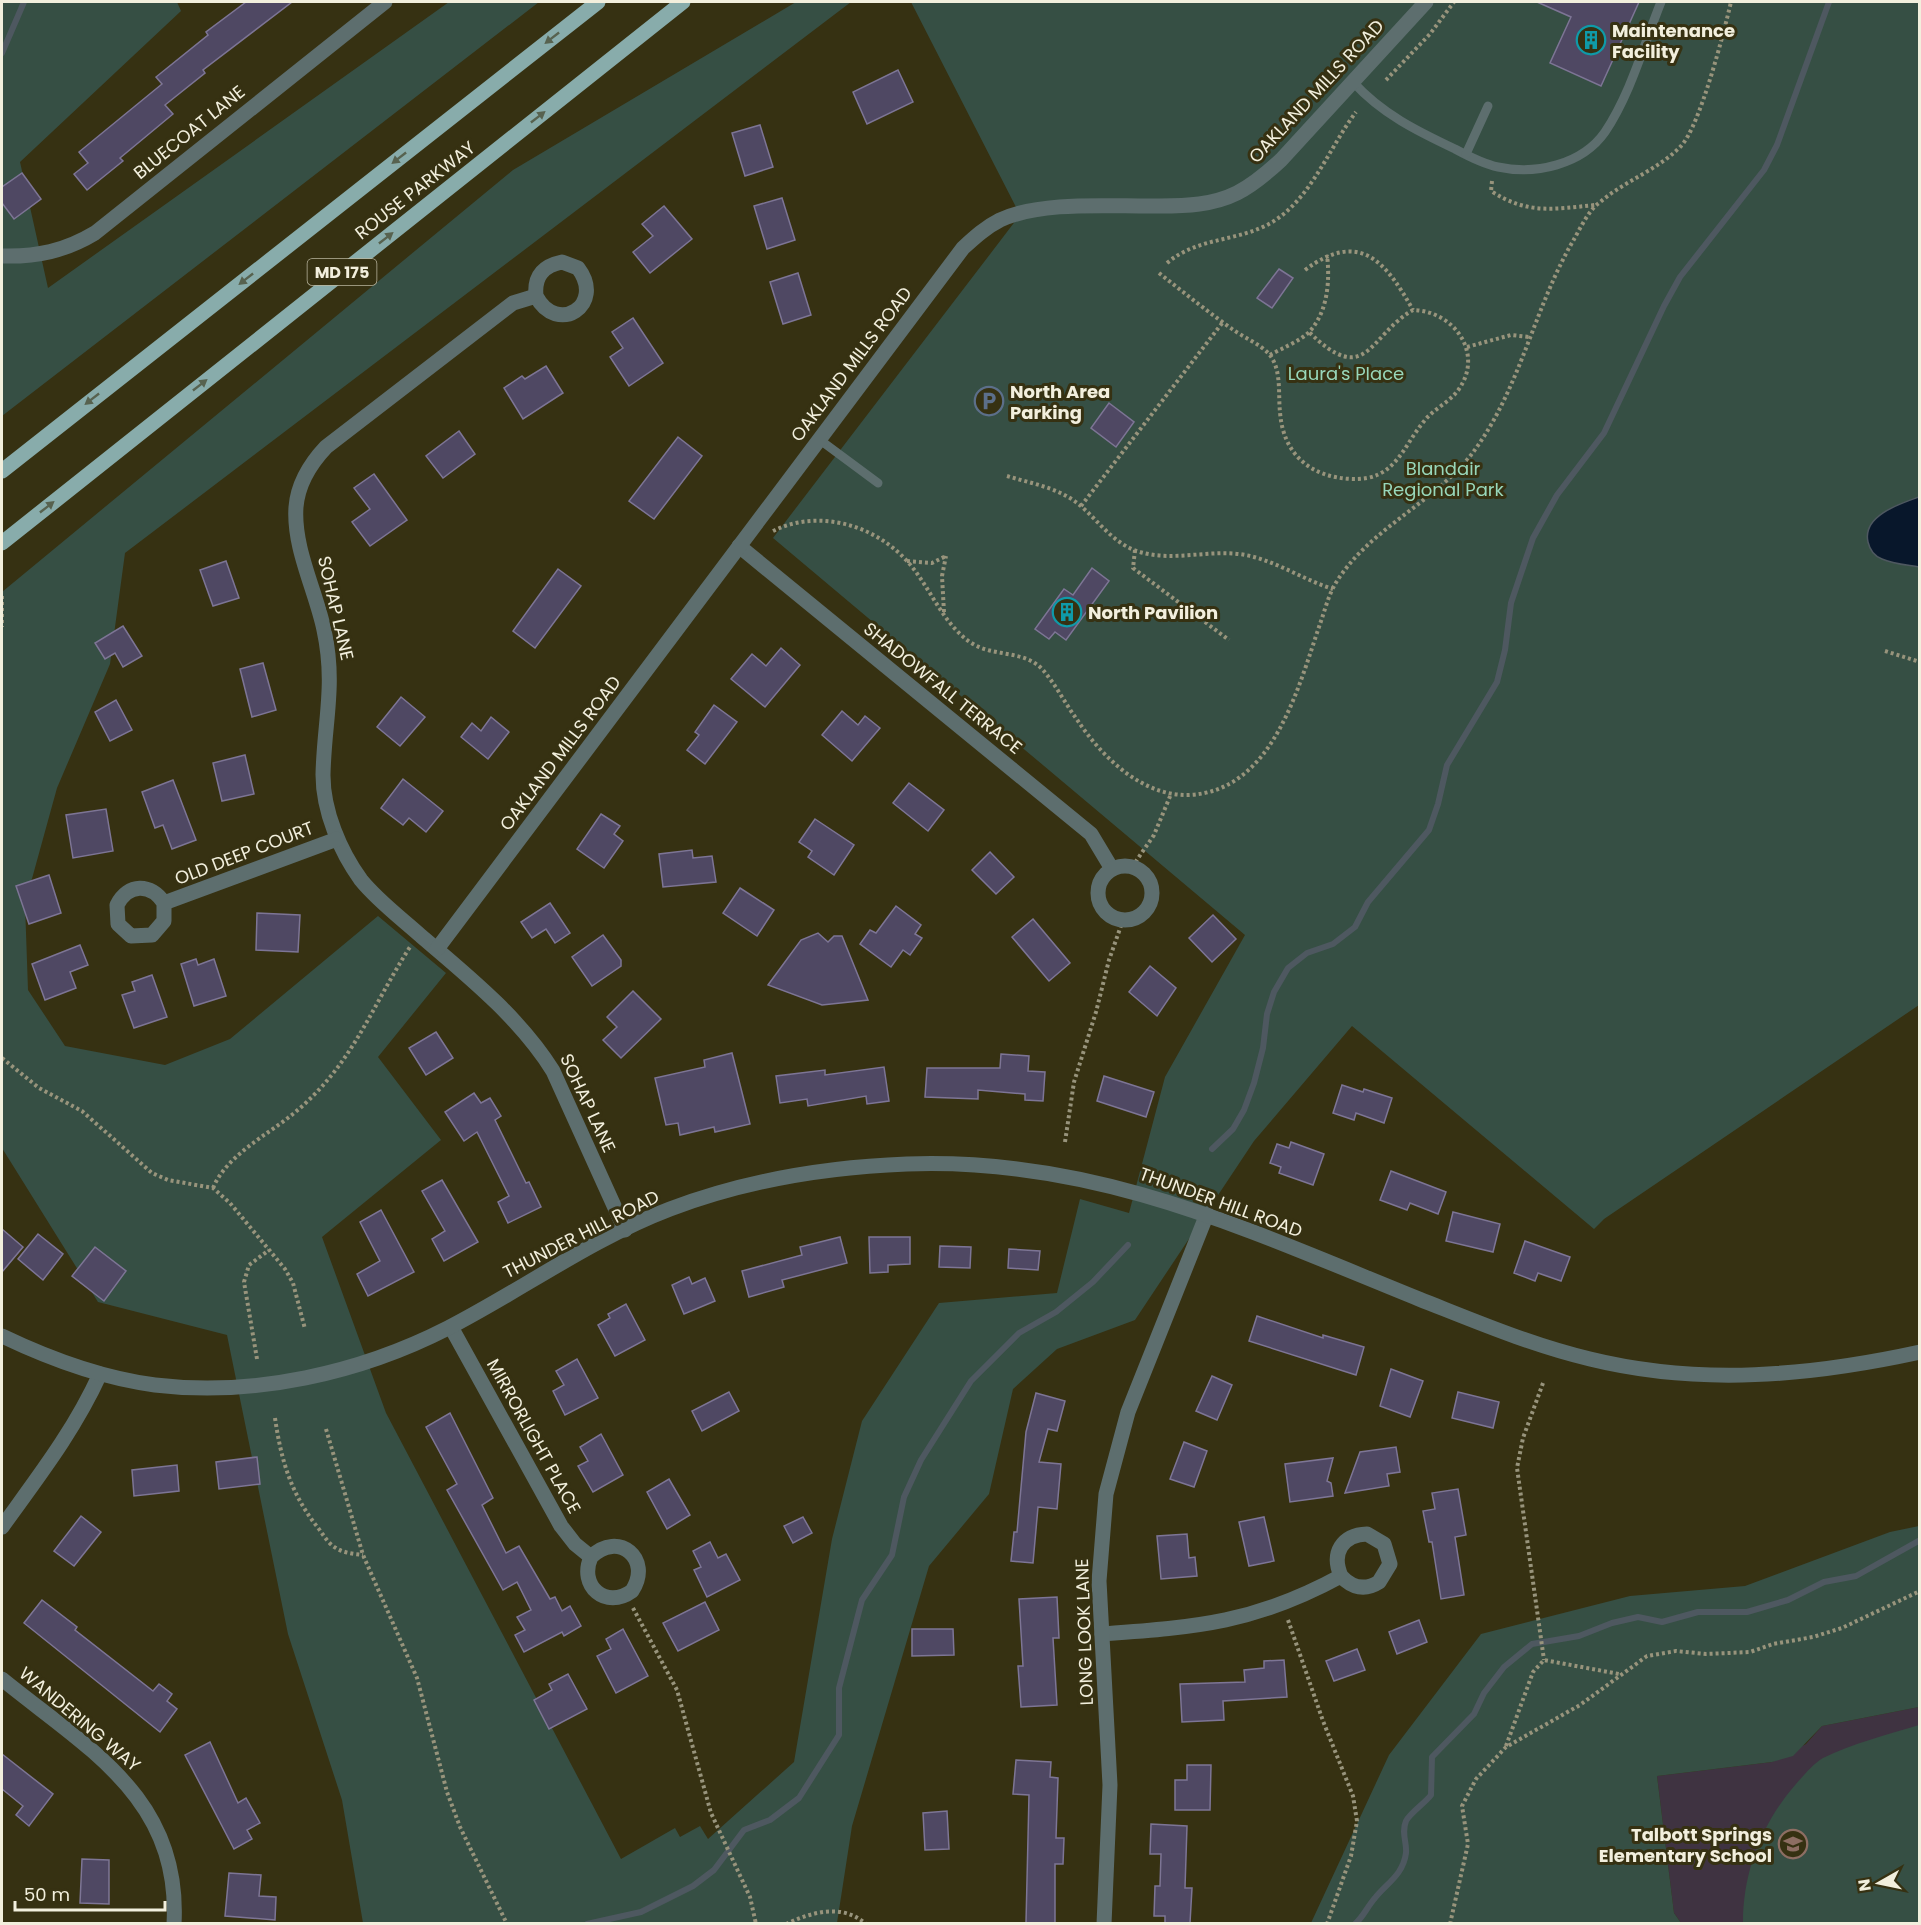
<svg xmlns="http://www.w3.org/2000/svg" width="1921" height="1925" font-family="Poppins,sans-serif">
  <style>
    .education { fill: #3f3341 }
    .green { fill: #364f44 }
    .water { fill: #08172b; stroke: #4e5860; stroke-width: 1.5 }
    .lines { fill: none; stroke-linecap: round; stroke-linejoin: round }
    .stream { stroke: #4e5860; stroke-width: 6 }
    .building { fill: #4f4863; stroke: #7d7595; stroke-width: 1.5 }
    .path { stroke: #98947c; stroke-width: 4; stroke-dasharray: 3 3; stroke-linecap: butt }
    .service { stroke: #5d6e6e; stroke-width: 9 }
    .minor { stroke: #5d6e6e; stroke-width: 15 }
    .tertiary { stroke: #5d6e6e; stroke-width: 15 }
    .primary { stroke: #88acab; stroke-width: 15 }
    .oneway { fill: #57624f }
    .labels { text-anchor: middle; dominant-baseline: central; stroke-width: 6; stroke-linejoin: round; paint-order: stroke }
    .shield { fill: #363112; stroke: #bab6a0; stroke-width: 1.5 }
    .shield-label { font-size: 16px; font-weight: bold; fill: #f2efdd }
    .poi-label { font-size: 18px; font-weight: bold; fill: #f2efdd; stroke: #363112; text-anchor: start }
    .street-label { font-size: 18px; fill: #f2efdd; stroke: #363112 }
    .park-label { font-size: 18px; fill: #98d7ba; stroke: #363112 }
  </style>
  <rect width="100%" height="100%" fill="#363112"/>
  <path class="education" d="M1919,1707V1923H1681L1674,1913L1657,1776L1772,1762L1806,1744L1822,1726Z"/>
  <g class="green">
    <path d="M2,2H177L181,11L20,162L48,288L449,2H539L2,416Z"/>
    <path d="M796,2H851L125,553L110,664L57,788L25,904L28,990L65,1046L165,1065L230,1039L378,916L446,973L378,1057L441,1140L322,1237L386,1413L621,1859L675,1828L680,1837L700,1826L708,1839L794,1762L832,1539L862,1421L939,1303L1057,1293L1080,1199L1129,1213L1165,1077L1245,935L773,538L1020,215L911,2H1919V1005L1604,1219L1594,1229L1352,1026L1254,1141L1135,1320L1057,1349L1013,1389L989,1494L929,1566L852,1826L837,1923H363L342,1800L288,1634L227,1335L98,1302L2,1148V592L513,170Z"/>
    <path d="M1919,1526V1707L1822,1726L1793,1756L1772,1762L1657,1776L1674,1913L1681,1923H1311L1389,1755L1481,1634L1630,1596L1745,1586L1890,1532Z"/>
    <path d="M1919,1725V1923H1743C1743,1871 1762,1823 1796,1784C1804,1775 1813,1764 1823,1758C1851,1744 1889,1734 1919,1725Z"/>
  </g>
  <path class="water" d="M1919,497V567C1908,565 1893,564 1882,559C1874,556 1870,551 1868,542C1862,516 1899,504 1919,497Z"/>
  <g class="lines">
    <g class="stream">
      <path d="M2,53L24,2"/>
      <path d="M1212,1149L1233,1129L1244,1110L1254,1083L1263,1048L1267,1014L1274,992L1288,968L1307,953L1333,944L1355,927L1368,902L1429,830L1438,804L1447,765L1497,682L1505,650L1511,603L1533,538L1557,495L1604,433L1664,306L1680,277L1764,170L1777,145L1829,2"/>
      <path d="M587,1924L641,1912L693,1886L714,1870L744,1830L770,1820L799,1798L839,1735V1688L862,1600L892,1555L904,1497L921,1460L971,1381L1019,1333L1056,1312L1093,1282L1128,1245"/>
      <path d="M1355,1924C1364,1916 1367,1907 1375,1898C1387,1883 1403,1875 1406,1853C1407,1842 1401,1833 1406,1821C1410,1813 1425,1803 1431,1795L1432,1757L1474,1714L1484,1693L1504,1667L1532,1644L1579,1636L1612,1623L1638,1617L1662,1622L1698,1612H1747L1788,1600L1824,1582L1856,1576L1920,1540"/>
    </g>
  </g>
  <g class="building">
    <path d="M246,2H292L203,70L205,73L165,105L173,114L120,158L123,161L87,190L74,174L88,163L79,152L162,84L156,77L208,35L206,32Z"/>
    <path d="M1537,2H1639L1601,86L1550,63L1571,17Z"/>
    <path d="M898,70L913,102L867,124L853,92Z"/>
    <path d="M760,125L773,167L745,176L732,133Z"/>
    <path d="M22,173L41,199L14,219L2,203V187Z"/>
    <path d="M782,198L795,240L767,249L754,206Z"/>
    <path d="M664,206L692,239L650,273L633,252L653,236L642,224Z"/>
    <path d="M1279,269L1293,278L1272,308L1257,298Z"/>
    <path d="M798,273L811,315L783,324L770,282Z"/>
    <path d="M633,318L663,363L629,386L610,357L623,348L612,332Z"/>
    <path d="M546,366L563,393L523,419L504,388L522,376L525,379Z"/>
    <path d="M1109,403L1134,422L1116,447L1091,428Z"/>
    <path d="M459,431L475,454L443,478L426,456Z"/>
    <path d="M678,437L702,456L654,519L629,501Z"/>
    <path d="M374,474L407,520L370,546L352,522L370,509L354,488Z"/>
    <path d="M226,561L239,598L213,606L200,570Z"/>
    <path d="M1092,568L1109,581L1066,640L1055,632L1049,639L1035,629L1064,589L1073,595Z"/>
    <path d="M558,569L581,586L535,648L513,631Z"/>
    <path d="M123,626L142,656L123,667L115,653L105,659L95,643Z"/>
    <path d="M781,648L800,665L765,707L731,679L752,654L766,666Z"/>
    <path d="M263,663L276,710L252,717L240,669Z"/>
    <path d="M401,697L425,717L400,746L377,727Z"/>
    <path d="M116,700L132,730L110,741L95,712Z"/>
    <path d="M714,705L737,722L705,764L687,750L699,735L695,732Z"/>
    <path d="M842,711L858,725L865,716L880,728L852,761L822,735Z"/>
    <path d="M491,717L509,732L488,759L461,737L472,723L481,731Z"/>
    <path d="M245,755L254,794L222,801L213,763Z"/>
    <path d="M403,779L443,811L426,832L409,818L403,825L381,808Z"/>
    <path d="M173,780L196,840L172,849L163,825L155,828L142,792Z"/>
    <path d="M909,783L944,810L928,831L893,803Z"/>
    <path d="M106,809L113,851L73,858L66,815Z"/>
    <path d="M601,814L620,826L614,834L623,841L604,868L577,849Z"/>
    <path d="M815,819L854,845L834,875L808,857L812,851L799,842Z"/>
    <path d="M692,850L693,858L712,856L716,882L663,887L659,854Z"/>
    <path d="M990,852L1014,877L996,894L972,870Z"/>
    <path d="M49,875L61,913L29,924L16,886Z"/>
    <path d="M740,888L774,910L757,936L723,913Z"/>
    <path d="M550,903L570,933L555,943L546,929L532,938L521,922Z"/>
    <path d="M896,906L921,925L915,934L922,938L910,955L903,950L891,967L860,944L870,930L876,933Z"/>
    <path d="M257,913L300,915L298,952L256,950Z"/>
    <path d="M1213,915L1236,939L1212,962L1189,938Z"/>
    <path d="M1033,919L1070,963L1049,981L1012,937Z"/>
    <path d="M818,933L828,942L834,936H842L868,1000L822,1005L768,985L801,940Z"/>
    <path d="M603,935L621,960V966L592,986L572,957Z"/>
    <path d="M80,945L88,965L70,972L76,988L45,1000L32,964Z"/>
    <path d="M196,959L198,965L214,959L226,996L194,1006L181,964Z"/>
    <path d="M1150,966L1176,988L1157,1016L1129,992Z"/>
    <path d="M152,975L167,1017L134,1028L122,995L135,991L132,982Z"/>
    <path d="M633,991L661,1019L621,1058L603,1040L617,1027L607,1017Z"/>
    <path d="M436,1032L453,1058L426,1075L409,1048Z"/>
    <path d="M732,1053L750,1124L715,1132L714,1127L680,1135L678,1123L666,1125L655,1078L705,1067L704,1060Z"/>
    <path d="M1001,1054L1029,1056L1028,1071L1045,1072L1043,1101L1025,1100V1094L978,1090V1099L925,1097L927,1068H1000Z"/>
    <path d="M884,1067L889,1101L867,1104L866,1096L808,1106L807,1099L780,1103L776,1076L825,1070V1075Z"/>
    <path d="M1104,1076L1154,1092L1146,1117L1097,1101Z"/>
    <path d="M1342,1085L1363,1092L1364,1089L1392,1098L1384,1123L1356,1113L1354,1120L1333,1113Z"/>
    <path d="M474,1093L481,1103L490,1098L501,1116L495,1120L526,1183L529,1182L541,1207L508,1223L498,1202L509,1196L477,1132L464,1141L445,1112Z"/>
    <path d="M1291,1142L1324,1154L1313,1185L1279,1173L1281,1167L1270,1163L1277,1144L1289,1148Z"/>
    <path d="M1391,1171L1446,1192L1438,1214L1410,1203L1407,1210L1380,1200Z"/>
    <path d="M442,1180L478,1242L444,1261L432,1239L445,1231L422,1191Z"/>
    <path d="M381,1210L414,1272L368,1296L357,1274L380,1261L360,1222Z"/>
    <path d="M1453,1212L1500,1224L1493,1252L1446,1241Z"/>
    <path d="M2,1229L23,1247L2,1272Z"/>
    <path d="M38,1234L63,1254L43,1280L18,1259Z"/>
    <path d="M840,1237L847,1263L782,1280L784,1287L749,1297L742,1271L802,1255L800,1247Z"/>
    <path d="M869,1237H910V1264L888,1265V1272L870,1273Z"/>
    <path d="M1525,1241L1570,1257L1561,1281L1538,1273L1535,1281L1514,1273Z"/>
    <path d="M940,1246L971,1247L970,1268L939,1267Z"/>
    <path d="M95,1247L126,1271L104,1301L72,1276Z"/>
    <path d="M1009,1249L1040,1251L1038,1270L1008,1268Z"/>
    <path d="M689,1277L692,1284L705,1278L715,1301L684,1314L672,1285Z"/>
    <path d="M626,1304L645,1340L615,1356L598,1325L610,1318L608,1314Z"/>
    <path d="M1257,1316L1323,1338V1335L1364,1347L1356,1375L1249,1341Z"/>
    <path d="M577,1359L598,1398L565,1415L553,1391L564,1385L556,1371Z"/>
    <path d="M1391,1369L1423,1381L1410,1417L1380,1406Z"/>
    <path d="M1212,1376L1232,1385L1217,1420L1196,1411Z"/>
    <path d="M729,1392L739,1411L702,1431L692,1411Z"/>
    <path d="M1458,1392L1499,1402L1493,1428L1452,1418Z"/>
    <path d="M1036,1393L1065,1401L1057,1431L1048,1429L1039,1462L1061,1464L1057,1509L1038,1507L1033,1563L1011,1561L1014,1532H1017L1026,1432Z"/>
    <path d="M450,1413L493,1498L482,1505L506,1553L519,1546L550,1599L555,1597L562,1611L570,1606L581,1626L564,1636L562,1632L524,1652L515,1635L525,1630L517,1617L531,1610L517,1582L503,1590L447,1490L457,1484L426,1427Z"/>
    <path d="M601,1434L623,1475L593,1492L578,1466L588,1461L580,1447Z"/>
    <path d="M1184,1442L1207,1451L1194,1487L1170,1479Z"/>
    <path d="M1396,1447L1400,1472L1387,1474L1389,1486L1345,1493L1360,1452Z"/>
    <path d="M257,1457L260,1484L219,1489L216,1462Z"/>
    <path d="M1333,1458L1327,1481L1331,1483L1333,1496L1290,1502L1285,1464Z"/>
    <path d="M177,1465L179,1491L134,1496L132,1470Z"/>
    <path d="M669,1479L690,1515L667,1529L647,1492Z"/>
    <path d="M1458,1489L1466,1535L1455,1537L1464,1595L1441,1599L1432,1542H1429L1423,1511L1435,1509L1432,1493Z"/>
    <path d="M81,1516L101,1532L74,1566L54,1551Z"/>
    <path d="M803,1517L812,1533L793,1543L784,1526Z"/>
    <path d="M1264,1517L1274,1561L1249,1566L1239,1522Z"/>
    <path d="M1187,1534L1189,1558L1195,1557L1197,1576L1161,1579L1157,1536Z"/>
    <path d="M710,1542L718,1558L726,1554L740,1580L707,1597L694,1570L701,1567L693,1551Z"/>
    <path d="M1057,1597L1059,1638H1053L1057,1705L1021,1707L1018,1666H1023L1019,1599Z"/>
    <path d="M42,1600L77,1627L75,1630L153,1691L159,1684L172,1694L167,1701L177,1709L160,1732L24,1623Z"/>
    <path d="M705,1602L719,1630L678,1651L663,1623Z"/>
    <path d="M1419,1620L1427,1642L1397,1654L1389,1632Z"/>
    <path d="M623,1629L648,1676L616,1693L597,1656L611,1649L606,1639Z"/>
    <path d="M912,1629H953L954,1655L912,1656Z"/>
    <path d="M1357,1649L1365,1670L1334,1681L1326,1661Z"/>
    <path d="M1284,1660L1287,1697L1223,1701L1224,1720L1182,1722L1180,1684L1245,1682L1244,1670L1264,1668V1661Z"/>
    <path d="M568,1674L587,1709L549,1729L534,1700L552,1690L549,1684Z"/>
    <path d="M210,1742L238,1803L246,1798L260,1823L247,1830L252,1839L234,1849L185,1755Z"/>
    <path d="M2,1754L53,1794L29,1826L16,1815L23,1806L2,1789Z"/>
    <path d="M1016,1760L1051,1762L1050,1777L1058,1778L1056,1838H1064L1063,1864H1055V1923H1026L1029,1795L1013,1794Z"/>
    <path d="M1187,1765H1211L1210,1810H1175V1780H1187Z"/>
    <path d="M947,1811L949,1849L925,1850L923,1813Z"/>
    <path d="M1151,1824L1187,1826L1185,1888H1192L1190,1923H1165V1916H1154L1155,1886H1160L1161,1854H1150Z"/>
    <path d="M82,1859L109,1860V1904L80,1903Z"/>
    <path d="M229,1873L261,1875L259,1896L276,1897L275,1920L225,1916Z"/>
  </g>
  <g class="lines">
    <g class="path">
      <path d="M1386,80L1430,34L1454,2"/>
      <path d="M1492,181L1491,191C1528,215 1554,209 1595,205"/>
      <path d="M1167,263C1197,238 1231,242 1265,226C1309,205 1328,149 1356,112"/>
      <path d="M1305,270C1360,229 1386,262 1413,310"/>
      <path d="M1159,273C1183,292 1207,311 1232,329C1243,337 1260,344 1269,354C1282,369 1278,395 1280,412C1283,454 1310,477 1351,479C1396,481 1402,447 1425,420C1435,408 1450,402 1459,389C1484,353 1454,311 1413,310C1369,335 1367,389 1309,332"/>
      <path d="M1467,347L1511,335L1529,337"/>
      <path d="M1270,355C1282,348 1301,341 1310,331C1328,311 1330,280 1327,255"/>
      <path d="M1007,476C1033,484 1061,488 1082,507C1099,522 1112,541 1134,550C1168,563 1204,550 1239,554C1272,558 1301,579 1333,589"/>
      <path d="M1081,506L1223,322"/>
      <path d="M773,531C817,509 873,524 906,560C930,585 942,625 973,644C995,657 1025,650 1043,670C1056,685 1066,705 1078,721C1102,757 1142,796 1188,795C1273,792 1298,688 1320,624C1325,610 1329,593 1337,581C1370,529 1433,503 1471,455C1520,391 1533,310 1573,241C1580,229 1588,211 1599,203C1624,181 1658,170 1681,146C1700,126 1724,32 1731,2"/>
      <path d="M1135,550L1133,568L1229,640"/>
      <path d="M907,561L932,563L946,556"/>
      <path d="M2,596V627"/>
      <path d="M944,612L942,576L946,556"/>
      <path d="M1885,651L1920,662"/>
      <path d="M1132,867L1154,835L1171,794"/>
      <path d="M2,1058L39,1088L82,1111L152,1173L168,1180L213,1188L230,1203L285,1269L293,1283L305,1329"/>
      <path d="M1065,1142L1074,1082L1096,1012L1109,960L1123,920"/>
      <path d="M213,1188C226,1156 267,1135 293,1114C353,1065 370,1009 410,947"/>
      <path d="M257,1359L244,1282L249,1265L269,1250"/>
      <path d="M1543,1383L1523,1438L1517,1468L1544,1660"/>
      <path d="M275,1418C281,1459 290,1491 315,1524C322,1532 327,1543 336,1548C344,1553 354,1554 363,1555"/>
      <path d="M326,1429L363,1555L417,1678L447,1792L460,1827L507,1924"/>
      <path d="M633,1608L677,1690L711,1813L750,1897L756,1924"/>
      <path d="M1288,1620L1323,1721L1353,1796L1357,1821L1351,1856L1327,1924"/>
      <path d="M1506,1746L1533,1672L1544,1660L1619,1674"/>
      <path d="M786,1924C812,1912 842,1903 866,1924"/>
      <path d="M1450,1924L1468,1844L1462,1806L1476,1779L1506,1747L1580,1705L1647,1656L1676,1651L1706,1654L1750,1652L1773,1644L1813,1637L1842,1628L1920,1591"/>
    </g>
    <g class="service">
      <path d="M1353,82C1382,114 1417,131 1455,149C1468,156 1483,164 1498,167C1535,175 1582,165 1605,132C1631,93 1644,44 1661,2"/>
      <path d="M1466,154L1488,106"/>
      <path d="M820,440L878,483"/>
    </g>
    <g class="minor">
      <path d="M2,256C37,257 65,251 95,233L385,2"/>
      <path d="M536,296C534,276 543,266 562,262L578,268C606,305 557,336 536,296L513,303L326,447C310,464 298,483 296,507C293,548 316,591 324,630C336,685 324,722 323,775C323,811 340,851 361,880C378,901 401,918 421,936C468,976 520,1018 553,1071L625,1230"/>
      <path d="M739,546L1091,834L1112,869"/>
      <circle cx="1125" cy="893" r="27"/>
      <path d="M164,903V921L152,935L131,936L118,924L117,905C128,883 151,883 164,903L337,839"/>
      <path d="M437,949L963,248C975,237 986,227 1000,220C1043,200 1113,207 1160,206C1186,206 1213,205 1237,193C1253,185 1267,173 1281,160L1426,2"/>
      <path d="M451,1327L561,1526L575,1544L591,1557C578,1586 606,1610 632,1591C653,1559 618,1530 591,1557"/>
      <path d="M2,1527C38,1477 74,1431 100,1374"/>
      <path d="M1102,1634C1197,1627 1255,1623 1341,1576C1331,1553 1342,1535 1367,1534L1384,1544L1390,1564L1379,1582C1365,1591 1352,1588 1341,1576"/>
      <path d="M2,1679C88,1749 181,1798 174,1924"/>
      <path d="M1104,1924L1110,1785L1099,1581L1106,1494L1128,1412L1207,1214"/>
    </g>
    <path class="tertiary" d="M2,1336C50,1359 101,1378 155,1385C254,1397 360,1373 448,1328C522,1290 591,1239 670,1209C744,1181 828,1167 907,1164C1096,1157 1248,1230 1419,1299C1475,1321 1531,1345 1590,1359C1700,1386 1810,1376 1920,1352"/>
    <g class="primary">
      <path d="M2,471L598,2"/>
      <path d="M2,543L683,2"/>
    </g>
  </g>
  <defs><path id="oneway-solid" d="M-6-.8H1V-3.2L6.5 0L1 3.2V.8H-6Z" transform="scale(1.5)"/></defs>
  <g class="oneway">
    <use href="#oneway-solid" transform="translate(552 38) rotate(142)"/>
    <use href="#oneway-solid" transform="translate(538 117) rotate(-38)"/>
    <use href="#oneway-solid" transform="translate(399 158) rotate(142)"/>
    <use href="#oneway-solid" transform="translate(386 238) rotate(-38)"/>
    <use href="#oneway-solid" transform="translate(246 279) rotate(142)"/>
    <use href="#oneway-solid" transform="translate(200 385) rotate(-38)"/>
    <use href="#oneway-solid" transform="translate(92 399) rotate(142)"/>
    <use href="#oneway-solid" transform="translate(47 507) rotate(-38)"/>
  </g>
  <defs>
    <g id="building-ring" transform="scale(1.5)"><circle r="9.5" fill="#363112" stroke="#0f9aa8" stroke-width="1.5"/><path d="M-4-6H4V6H1V3H-1V6H-4ZM-2.5-4.3h1.7v1.8h-1.7ZM.8-4.3h1.7v1.8H.8ZM-2.5-1h1.7V.8h-1.7ZM.8-1h1.7V.8H.8Z" fill="#0f9aa8"/></g>
    <g id="parking-ring" transform="scale(1.5)"><circle r="9.5" fill="#363112" stroke="#5c6f8a" stroke-width="1.5"/><path d="M-3.5-5.5H1a3.5 3.5 0 0 1 0 7H-1V5.5H-3.5ZM-1-3.4V-.6H.8a1.4 1.4 0 0 0 0-2.8Z" fill="#5c6f8a"/></g>
    <g id="school-ring" transform="scale(1.5)"><circle r="9.5" fill="#363112" stroke="#8d6e63" stroke-width="1.5"/><path d="M0-5L7-2L0 1L-7-2ZM-4 1L0 2.5L4 1V4Q0 6-4 4Z" fill="#8d6e63"/></g>
  </defs>
  <g fill-rule="evenodd">
    <use href="#building-ring" x="1591" y="40"/>
    <use href="#parking-ring" x="989" y="401"/>
    <use href="#building-ring" x="1067" y="612"/>
    <use href="#school-ring" x="1793" y="1844"/>
  </g>
  <g class="labels">
    <rect class="shield" x="307.5" y="259" width="69" height="26" rx="4.5"/>
    <g class="shield-label">
      <text x="342" y="272">MD 175</text>
    </g>
    <g class="poi-label">
      <text x="1612" y="30">Maintenance<tspan x="1612" dy="21">Facility</tspan></text>
      <text x="1010" y="391">North Area<tspan x="1010" dy="21">Parking</tspan></text>
      <text x="1088" y="612">North Pavilion</text>
      <text x="1772" y="1834" text-anchor="end">Talbott Springs<tspan x="1772" dy="21">Elementary School</tspan></text>
    </g>
    <g class="street-label">
      <text transform="translate(1316 91) rotate(-47)">OAKLAND MILLS ROAD</text>
      <text transform="translate(189 132) rotate(-39)">BLUECOAT LANE</text>
      <text transform="translate(415 190) rotate(-38)">ROUSE PARKWAY</text>
      <text transform="translate(851 364) rotate(-53)">OAKLAND MILLS ROAD</text>
      <text transform="translate(336 608) rotate(77)">SOHAP LANE</text>
      <text transform="translate(943 688) rotate(39)">SHADOWFALL TERRACE</text>
      <text transform="translate(560 753) rotate(-53)">OAKLAND MILLS ROAD</text>
      <text transform="translate(244 853) rotate(-21)">OLD DEEP COURT</text>
      <text transform="translate(588 1103) rotate(65)">SOHAP LANE</text>
      <text transform="translate(1221 1202) rotate(20)">THUNDER HILL ROAD</text>
      <text transform="translate(581 1234) rotate(-27)">THUNDER HILL ROAD</text>
      <text transform="translate(534 1436) rotate(61)">MIRRORLIGHT PLACE</text>
      <text transform="translate(1084 1632) rotate(-92)">LONG LOOK LANE</text>
      <text transform="translate(80 1719) rotate(40)">WANDERING WAY</text>
    </g>
    <g class="park-label">
      <text x="1346" y="373">Laura's Place</text>
      <text x="1443" y="468">Blandair<tspan x="1443" dy="21">Regional Park</tspan></text>
    </g>
  </g>
  <rect width="1921" height="1925" fill="none" stroke="#f2efdd" stroke-width="6"/>
  <g transform="translate(1879 1883) rotate(261)" stroke="#363112" stroke-width="4.5" paint-order="stroke">
  <path d="M0-4.5L10 22L0 15L-10 22Z" fill="#f2efdd"/>
  <text y="-9" font-size="16" font-weight="bold" text-anchor="middle" fill="#f2efdd">N</text>
  </g>
  <path d="M15 1901v9h150v-9" fill="none" stroke="#f2efdd" stroke-width="3"/>
  <text x="24" y="1901" font-size="18" fill="#f2efdd" stroke="#363112" stroke-width="4.5" paint-order="stroke">50 m</text>
</svg>
